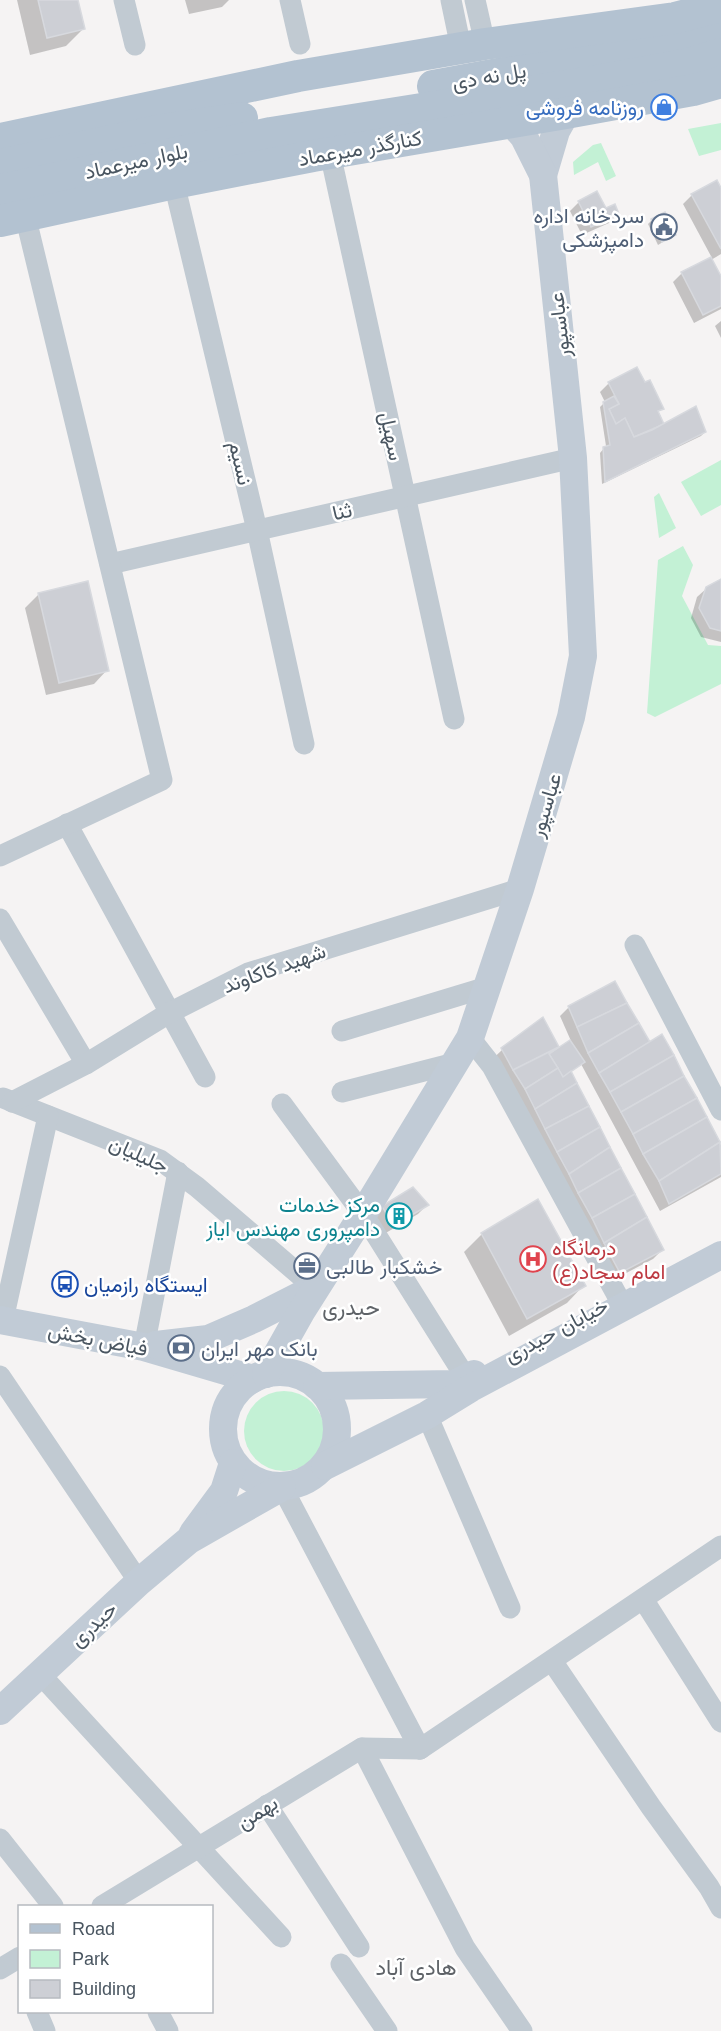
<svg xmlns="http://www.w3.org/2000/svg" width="721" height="2031" font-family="Arial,Vazirmatn,sans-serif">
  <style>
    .green { fill: #c3f1d5 }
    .shadow { fill: #0003 }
    .building { fill: #cdcfd5; stroke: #d7d9de; stroke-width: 1.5 }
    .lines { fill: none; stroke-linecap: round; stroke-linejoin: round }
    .street { stroke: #c1cad2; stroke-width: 21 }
    .secondary { stroke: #c1cbd6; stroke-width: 28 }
    .primary { stroke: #b3c2d1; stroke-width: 32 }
    .labels { text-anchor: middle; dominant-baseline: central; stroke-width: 5; stroke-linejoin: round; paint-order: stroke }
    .street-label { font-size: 21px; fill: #4a5661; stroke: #fff }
    .shop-label { font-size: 21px; fill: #366cbe; stroke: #fff; text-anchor: end }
    .service-label { font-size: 21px; fill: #4e5e75; stroke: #fff; text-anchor: start }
    .culture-label { font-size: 21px; fill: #0d838f; stroke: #fff; text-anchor: end }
    .health-label { font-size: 21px; fill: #be3a42; stroke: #fff; text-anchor: start }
    .transit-label { font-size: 21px; fill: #164399; stroke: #fff; text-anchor: start }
    .neighbourhood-label { font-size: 22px; fill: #5f6368; stroke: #fff }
  </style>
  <rect width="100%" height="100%" fill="#f5f3f3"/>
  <g class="green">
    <path d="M721,123V150L699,156L688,129Z"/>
    <path d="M601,143L616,176L606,181L598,162L574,175L573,162L593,145Z"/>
    <path d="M721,460V505L701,516L681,482Z"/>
    <path d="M659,493L676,528L659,538L654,497Z"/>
    <path d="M683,546L693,565L682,596L708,645L721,646V684L655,717L647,713L658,560Z"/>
    <circle cx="284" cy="1431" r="40"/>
  </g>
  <g class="shadow">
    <path d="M17,0H76L83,29L66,46L30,55Z"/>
    <path d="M185,0H229L222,7L189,14Z"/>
    <path d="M721,191V254L711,260L721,280V309L694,323L673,282L682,273L712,258L683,204L692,195Z"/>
    <path d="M579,202L618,214L609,223L582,235L570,211Z"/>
    <path d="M652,220L674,235L658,245L648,224Z"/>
    <path d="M721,321V338L715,326Z"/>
    <path d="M637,369L662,408L657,413L662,424L705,432L701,436L602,484L600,453L606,446L600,407L605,402L600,392L609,383Z"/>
    <path d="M721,580V642L701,637L691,618L697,597L707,588Z"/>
    <path d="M39,594L107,670L94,684L46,695L25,608Z"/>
    <path d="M614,983L649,1044L662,1037L721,1146V1177L660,1211L581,1064L570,1072L662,1250L653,1259L611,1281L484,1067L502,1050L553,1053L571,1041L560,1016L569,1007Z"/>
    <path d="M427,1205L418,1214L384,1234L374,1216L383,1207Z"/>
    <path d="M482,1234L584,1285L567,1303L509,1336L464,1252Z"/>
  </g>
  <g class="building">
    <path d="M38,0H78L85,29L47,38Z"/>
    <path d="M717,180L721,188V249L691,194Z"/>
    <path d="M597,191L606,208L615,204L619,214L591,227L578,201Z"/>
    <path d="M665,212L676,235L662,242L651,219Z"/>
    <path d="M711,257L721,276V306L703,315L681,272Z"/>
    <path d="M637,367L645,382L650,380L664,409L658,411L664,424L634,437L625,418L616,424L609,409L619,404L608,382Z"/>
    <path d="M614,396L619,404L609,409L616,424L625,418L634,437L652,430L696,406L706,432L605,482L603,447L610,445L603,402Z"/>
    <path d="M721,579V631L710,628L699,608L706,587Z"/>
    <path d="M88,581L109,671L59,683L38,593Z"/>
    <path d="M615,981L627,1003L577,1027L568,1006Z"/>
    <path d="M627,1003L639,1023L588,1053L577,1027Z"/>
    <path d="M543,1017L559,1047L513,1070L501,1048Z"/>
    <path d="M639,1023L650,1042L599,1073L588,1053Z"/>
    <path d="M662,1034L674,1055L610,1092L599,1073Z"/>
    <path d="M570,1040L585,1062L563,1077L549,1054Z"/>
    <path d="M559,1047L549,1054L558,1068L525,1089L513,1070Z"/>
    <path d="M674,1055L684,1076L621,1112L610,1092Z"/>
    <path d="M558,1068L563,1077L571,1071L577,1083L535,1109L525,1089Z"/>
    <path d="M684,1076L697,1098L633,1134L621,1112Z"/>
    <path d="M577,1083L589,1106L545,1129L535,1109Z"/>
    <path d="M697,1098L707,1117L643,1154L633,1134Z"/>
    <path d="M589,1106L600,1127L557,1152L545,1129Z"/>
    <path d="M707,1117L720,1142L659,1181L643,1154Z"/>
    <path d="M600,1127L610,1147L569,1174L557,1152Z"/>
    <path d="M720,1142L721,1174L669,1204L659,1181Z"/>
    <path d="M610,1147L621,1168L578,1193L569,1174Z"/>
    <path d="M621,1168L635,1194L592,1218L578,1193Z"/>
    <path d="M413,1187L429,1205L393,1226L382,1206Z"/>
    <path d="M635,1194L647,1217L604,1243L592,1218Z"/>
    <path d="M538,1199L586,1286L527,1319L481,1233Z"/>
    <path d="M647,1217L664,1250L620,1273L604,1243Z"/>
  </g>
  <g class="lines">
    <g class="street">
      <path d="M124,0L135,45"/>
      <path d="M290,0L300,44"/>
      <path d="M451,0L461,48"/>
      <path d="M475,0L485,44"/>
      <path d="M330,153L454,719"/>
      <path d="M174,183L257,530L304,744"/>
      <path d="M110,564L573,458"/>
      <path d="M67,824L205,1077"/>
      <path d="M0,856L162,780L25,215"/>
      <path d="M0,919L86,1064"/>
      <path d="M635,945L721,1110"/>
      <path d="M342,1031L487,987"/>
      <path d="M470,1038L492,1066L618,1297"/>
      <path d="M342,1092L455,1063"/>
      <path d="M3,1098L160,1160L197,1187L315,1288"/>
      <path d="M12,1102L86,1064L169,1013L248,973L520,889"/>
      <path d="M282,1104L363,1214L466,1378"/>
      <path d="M3,1320L48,1116"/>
      <path d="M144,1347L178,1172"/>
      <path d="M0,1376L139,1582"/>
      <path d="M427,1415L510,1608"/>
      <path d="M282,1487L420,1749"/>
      <path d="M643,1599L721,1722"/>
      <path d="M552,1661L651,1807L709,1887L721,1908"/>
      <path d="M40,1674L281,1937"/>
      <path d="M362,1748L465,1948L522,2031"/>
      <path d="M420,1749L721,1546"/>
      <path d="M267,1805L359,1947"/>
      <path d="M0,1839L53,1906"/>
      <path d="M102,1906L362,1748L420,1749"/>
      <path d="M341,1964L387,2031"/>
      <path d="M0,1969L20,1957"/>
      <path d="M37,2012L45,2031"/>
      <path d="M158,2012L168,2031"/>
    </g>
    <g class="secondary">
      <path d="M543,175L556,131L566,113"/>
      <path d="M0,1320L144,1347L253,1379"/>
      <path d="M156,1345L208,1339L254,1319L315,1288"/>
      <circle cx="280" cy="1429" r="57"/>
      <path d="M266,1374L301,1312L363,1214L470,1038L520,889L571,717L583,656L575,498L573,458L543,175L524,137L512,123"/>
      <path d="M317,1386L455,1384L474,1374"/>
      <path d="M325,1466L427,1415L471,1388L721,1255"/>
      <path d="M193,1533L224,1491L233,1463"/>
      <path d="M0,1711L139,1582L189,1540L282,1487"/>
    </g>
    <g class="primary">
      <path d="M433,86L684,40L721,30"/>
      <path d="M0,139L298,76L485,44L675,18L721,6"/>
      <path d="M0,165L162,130L242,118"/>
      <path d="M0,190L271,133L591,82L689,64L721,54"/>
      <path d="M0,221L174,183L313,156L566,113L693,90L721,82"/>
    </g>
  </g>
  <defs>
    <g id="shop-ring" transform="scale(1.35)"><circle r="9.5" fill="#fff" stroke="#3f7fe0" stroke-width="1.5"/><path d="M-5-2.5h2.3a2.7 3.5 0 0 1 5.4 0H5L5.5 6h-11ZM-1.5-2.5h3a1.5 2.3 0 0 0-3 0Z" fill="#3f7fe0"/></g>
    <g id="civic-ring" transform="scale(1.35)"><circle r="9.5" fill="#fff" stroke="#5c6f8a" stroke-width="1.5"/><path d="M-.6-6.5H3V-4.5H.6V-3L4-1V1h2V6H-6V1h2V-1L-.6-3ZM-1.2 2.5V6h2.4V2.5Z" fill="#5c6f8a"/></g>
    <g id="building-ring" transform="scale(1.35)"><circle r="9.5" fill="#fff" stroke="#0f9aa8" stroke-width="1.5"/><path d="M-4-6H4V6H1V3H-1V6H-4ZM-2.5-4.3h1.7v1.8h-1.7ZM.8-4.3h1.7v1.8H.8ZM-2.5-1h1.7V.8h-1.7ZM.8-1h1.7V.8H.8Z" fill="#0f9aa8"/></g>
    <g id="hospital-ring" transform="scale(1.35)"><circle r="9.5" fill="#fff" stroke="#e0444e" stroke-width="1.5"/><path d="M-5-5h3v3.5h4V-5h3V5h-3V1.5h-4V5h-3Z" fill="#e0444e"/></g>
    <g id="office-ring" transform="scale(1.35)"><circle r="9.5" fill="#fff" stroke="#5c6f8a" stroke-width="1.5"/><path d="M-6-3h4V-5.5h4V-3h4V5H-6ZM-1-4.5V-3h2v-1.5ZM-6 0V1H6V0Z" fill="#5c6f8a"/></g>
    <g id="bus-ring" transform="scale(1.35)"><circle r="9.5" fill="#fff" stroke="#1a4fb4" stroke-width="1.5"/><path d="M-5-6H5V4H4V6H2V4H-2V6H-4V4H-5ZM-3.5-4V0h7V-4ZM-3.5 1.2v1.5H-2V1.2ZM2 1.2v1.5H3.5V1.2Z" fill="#1a4fb4"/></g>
    <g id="bank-ring" transform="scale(1.35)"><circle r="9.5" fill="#fff" stroke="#5c6f8a" stroke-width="1.5"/><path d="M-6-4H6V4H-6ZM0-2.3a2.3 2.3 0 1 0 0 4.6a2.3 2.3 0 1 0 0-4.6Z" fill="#5c6f8a"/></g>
  </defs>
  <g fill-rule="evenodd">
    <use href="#shop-ring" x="664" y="107"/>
    <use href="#civic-ring" x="664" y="227"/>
    <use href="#building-ring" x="399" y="1216"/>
    <use href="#hospital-ring" x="533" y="1259"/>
    <use href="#office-ring" x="307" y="1266"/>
    <use href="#bus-ring" x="65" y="1284"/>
    <use href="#bank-ring" x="181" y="1348"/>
  </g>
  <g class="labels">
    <g class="street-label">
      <text transform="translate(489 76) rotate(-10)">پل نه دی</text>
      <text transform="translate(360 148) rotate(-10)">کنارگذر میرعماد</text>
      <text transform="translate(136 161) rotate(-12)">بلوار میرعماد</text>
      <text transform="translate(559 325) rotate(-96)">عباسپور</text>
      <text transform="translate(392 436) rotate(78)">سهیل</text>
      <text transform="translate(241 463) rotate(77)">نسیم</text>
      <text transform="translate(342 511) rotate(-13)">ثنا</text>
      <text transform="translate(545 805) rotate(-73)">عباسپور</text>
      <text transform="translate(274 968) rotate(-20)">شهید کاکاوند</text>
      <text transform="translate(139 1154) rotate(24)">جلیلیان</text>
      <text transform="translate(556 1330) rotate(-28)">خیابان حیدری</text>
      <text transform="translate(98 1339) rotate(11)">فیاض بخش</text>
      <text transform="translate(93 1624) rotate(-43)">حیدری</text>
      <text transform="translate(257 1812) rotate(-32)">بهمن</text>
    </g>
    <g class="shop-label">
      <text x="644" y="107">روزنامه فروشی</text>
    </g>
    <g class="service-label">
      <text x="644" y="215" text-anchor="end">سردخانه اداره<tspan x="644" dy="24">دامپزشکی</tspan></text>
      <text x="326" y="1266">خشکبار طالبی</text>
      <text x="201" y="1348">بانک مهر ایران</text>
    </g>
    <g class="culture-label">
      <text x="380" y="1204">مرکز خدمات<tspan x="380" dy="24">دامپروری مهندس ایاز</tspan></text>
    </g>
    <g class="health-label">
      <text x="552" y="1247">درمانگاه<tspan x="552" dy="24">امام سجاد(ع)</tspan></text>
    </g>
    <g class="transit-label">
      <text x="84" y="1284">ایستگاه رازمیان</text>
    </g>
    <g class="neighbourhood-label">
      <text x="351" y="1307">حیدری</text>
      <text x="416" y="1967">هادی آباد</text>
    </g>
  </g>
  <rect x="18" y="1905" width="195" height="108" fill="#ffffff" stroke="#b7bbc0" stroke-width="1.5"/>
  <rect x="30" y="1924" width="30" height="9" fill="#b3c2d1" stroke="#b7bbc0" stroke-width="1.5"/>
  <text x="72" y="1935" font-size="18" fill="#4a5661">Road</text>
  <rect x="30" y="1950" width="30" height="18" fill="#c3f1d5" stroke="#b7bbc0" stroke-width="1.5"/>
  <text x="72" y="1965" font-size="18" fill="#4a5661">Park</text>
  <rect x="30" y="1980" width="30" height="18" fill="#cdcfd5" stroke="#b7bbc0" stroke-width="1.5"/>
  <text x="72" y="1995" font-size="18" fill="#4a5661">Building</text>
</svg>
